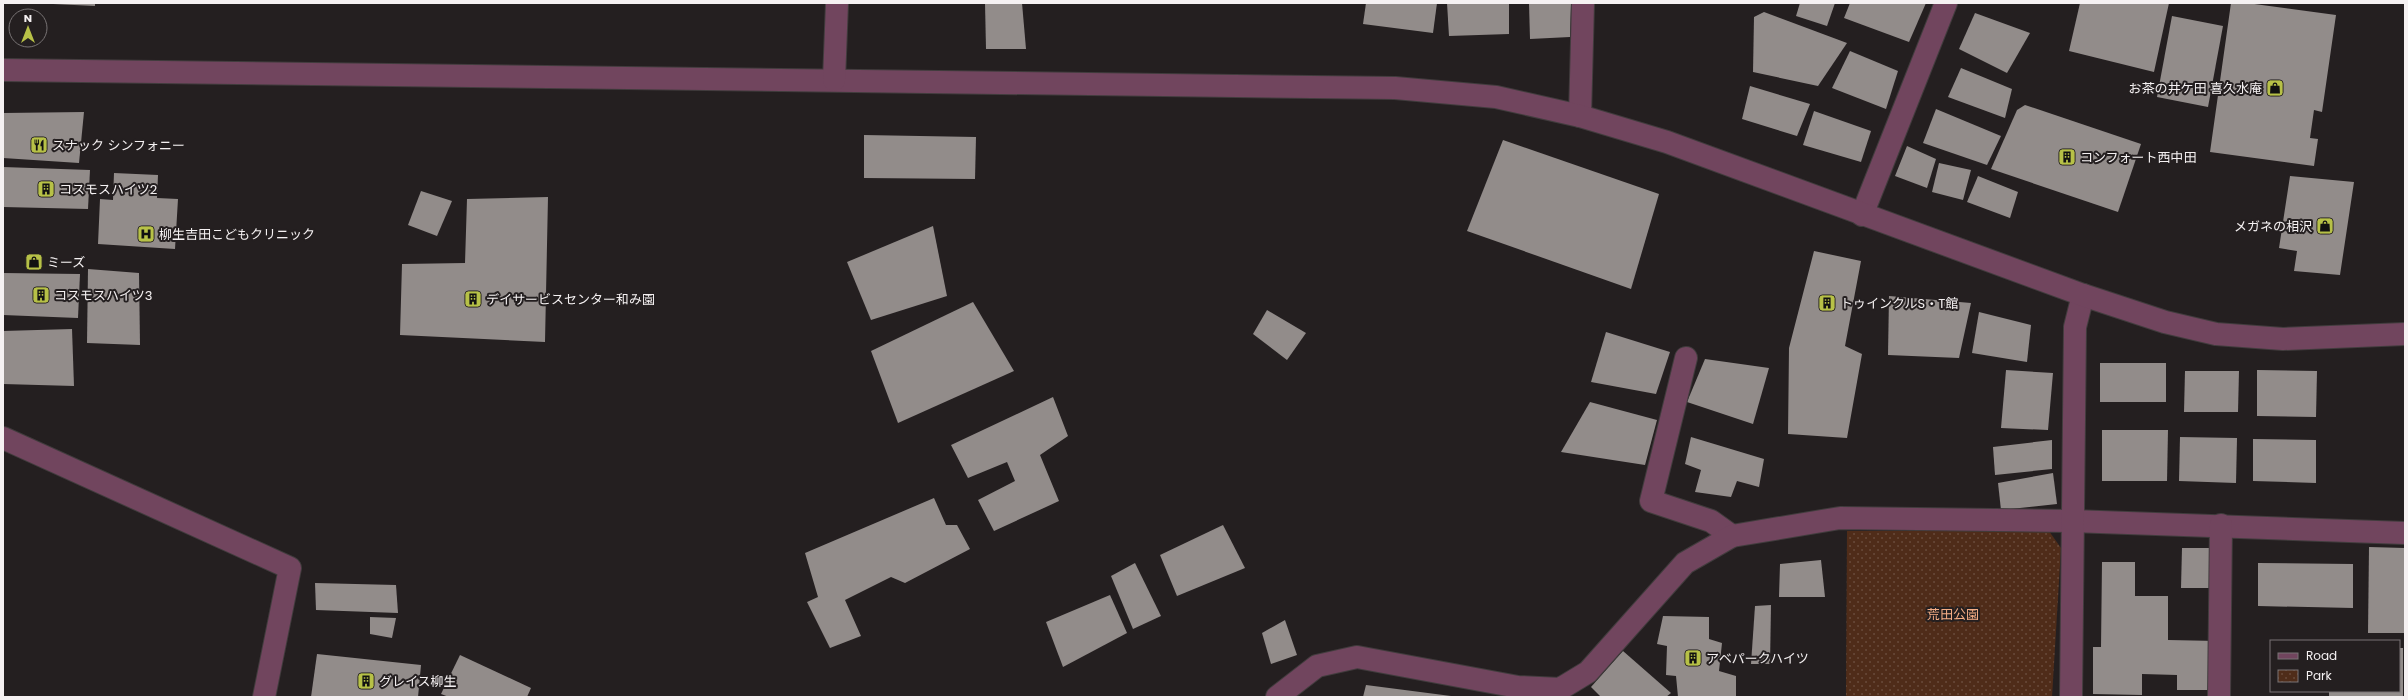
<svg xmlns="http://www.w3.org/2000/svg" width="2408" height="700" font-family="Poppins,'Noto Sans JP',sans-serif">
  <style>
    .park { fill: url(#park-dots) }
    .building { fill: #928c8a }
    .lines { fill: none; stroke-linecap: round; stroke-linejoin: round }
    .minor-casing { stroke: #413c3d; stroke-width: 24 }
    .tertiary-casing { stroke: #413c3d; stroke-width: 24 }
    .minor { stroke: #71455e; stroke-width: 22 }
    .tertiary { stroke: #71455e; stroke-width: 22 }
    .labels { text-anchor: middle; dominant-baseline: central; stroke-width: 4; stroke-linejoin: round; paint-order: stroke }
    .poi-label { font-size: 13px; fill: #f5f1f2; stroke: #241f20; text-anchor: start }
    .park-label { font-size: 13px; fill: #f5ae86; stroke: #241f20 }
  </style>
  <defs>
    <pattern id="park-dots" width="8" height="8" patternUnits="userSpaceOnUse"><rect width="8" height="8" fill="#4f2c19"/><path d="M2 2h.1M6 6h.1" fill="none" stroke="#694b3b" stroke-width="1.8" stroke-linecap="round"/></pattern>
  </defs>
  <rect width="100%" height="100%" fill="#241f20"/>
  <path class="park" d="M1847,531H2049L2061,548L2052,697H1846Z"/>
  <g class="building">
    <path d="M53,3H95V6L53,4Z"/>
    <path d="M985,3H1022L1026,49H986Z"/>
    <path d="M1366,3H1437L1433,33L1363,24Z"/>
    <path d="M1447,3H1509V34L1449,36Z"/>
    <path d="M1529,3H1571L1570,37L1530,39Z"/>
    <path d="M1800,3H1835L1827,26L1796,16Z"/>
    <path d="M1850,3H1926L1909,42L1844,18Z"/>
    <path d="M2080,3H2169L2154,72L2069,51Z"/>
    <path d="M2231,3H2247L2336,15L2322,112L2314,110L2310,138L2318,139L2314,166L2210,152Z"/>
    <path d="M1764,12L1847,43L1818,86L1753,72L1754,17Z"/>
    <path d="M1975,13L2030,33L2007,73L1959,49Z"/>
    <path d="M2172,16L2223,26L2208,107L2157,97Z"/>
    <path d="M1850,51L1898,71L1886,109L1832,88Z"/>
    <path d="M1961,68L2012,89L2005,118L1948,97Z"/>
    <path d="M1750,86L1810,104L1797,136L1742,119Z"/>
    <path d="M2025,105L2141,144L2118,212L1991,169L2017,110Z"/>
    <path d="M1936,109L2001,136L1987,165L1923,143Z"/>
    <path d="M1814,111L1871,131L1861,162L1803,145Z"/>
    <path d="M84,112L79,163L3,158V113Z"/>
    <path d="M864,135L976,137L975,179L864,178Z"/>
    <path d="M1503,140L1659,194L1631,289L1467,231Z"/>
    <path d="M1907,146L1936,159L1927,188L1895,176Z"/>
    <path d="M1939,163L1971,170L1963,200L1932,192Z"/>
    <path d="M3,167L90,170L88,209L3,207Z"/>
    <path d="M114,173L158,175L157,198L178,199L175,249L98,244L100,199L113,200Z"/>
    <path d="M1978,176L2018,192L2010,218L1967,202Z"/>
    <path d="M2290,176L2354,182L2340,275L2294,271L2297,251L2279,248Z"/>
    <path d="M421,191L452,201L437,236L408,225Z"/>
    <path d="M548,197L545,342L400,335L402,264L465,263L467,199Z"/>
    <path d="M933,226L947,296L871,320L847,262Z"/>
    <path d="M1814,251L1861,261L1845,346L1862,354L1847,438L1788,434L1789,348Z"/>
    <path d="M88,269L139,273L140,345L87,343Z"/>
    <path d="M3,273L80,274L78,318L3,315Z"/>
    <path d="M1889,296L1971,303L1959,358L1888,355Z"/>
    <path d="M973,302L1014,371L898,423L871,351Z"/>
    <path d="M1267,310L1306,333L1287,360L1253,334Z"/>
    <path d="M1979,312L2031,325L2027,362L1972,353Z"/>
    <path d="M72,329L74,386L3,384V331Z"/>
    <path d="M1606,332L1670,352L1656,394L1591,382Z"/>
    <path d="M1705,359L1769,368L1753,424L1687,402Z"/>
    <rect x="2100" y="363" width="66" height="39"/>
    <path d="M2006,370L2053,373L2048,430L2001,428Z"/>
    <path d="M2257,370L2317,371L2316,417L2257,416Z"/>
    <path d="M2185,371H2239L2238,412H2184Z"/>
    <path d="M1053,397L1068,436L1040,455L1059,501L994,531L978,500L1015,481L1007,462L968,478L951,445Z"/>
    <path d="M1590,402L1657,420L1645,465L1561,452Z"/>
    <path d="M2102,430H2168L2167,481H2102Z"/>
    <path d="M1691,437L1764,459L1759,487L1737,481L1731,497L1695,492L1701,470L1685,464Z"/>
    <path d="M2180,437L2237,438L2236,483L2179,481Z"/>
    <path d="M2253,439L2316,440V483L2253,481Z"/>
    <path d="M2052,440V469L1995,475L1993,447Z"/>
    <path d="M2053,473L2057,504L2001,510L1998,483Z"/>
    <path d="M934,498L946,525H957L970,549L905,583L891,577L845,600L861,636L830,648L807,602L818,597L805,553Z"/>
    <path d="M1223,525L1245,568L1177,596L1160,555Z"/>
    <path d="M2369,547L2405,548V633H2368Z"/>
    <path d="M2182,548H2225L2224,588H2181Z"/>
    <path d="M1821,560L1825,597H1779L1780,564Z"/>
    <path d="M2102,562H2135V596H2168V640L2218,641L2217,690H2177V675L2142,674V695L2093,694V647H2101Z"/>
    <path d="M1135,563L1161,616L1133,629L1111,576Z"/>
    <path d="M2258,563L2353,564V608L2258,606Z"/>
    <path d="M315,583L396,585L398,613L316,610Z"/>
    <path d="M1110,595L1127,633L1063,667L1046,622Z"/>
    <path d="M1771,605L1770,664H1751L1755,606Z"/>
    <path d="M1663,616L1709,617V639L1722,643L1719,671L1736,676V697H1678L1676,676L1666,675L1667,646L1657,644Z"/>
    <path d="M370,617L396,618L392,638L370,634Z"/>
    <path d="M1285,620L1297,655L1271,664L1262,633Z"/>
    <path d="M2399,648H2403V697H2329V691H2399Z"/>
    <path d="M1623,651L1671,693L1666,697H1601L1591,687Z"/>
    <path d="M317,654L421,665L418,697H311Z"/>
    <path d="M460,655L531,688L527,697H449L441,694Z"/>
    <path d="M1366,685L1451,696V697H1363Z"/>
  </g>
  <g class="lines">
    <g class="minor-casing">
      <g id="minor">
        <path d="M1580,116L1583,3"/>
        <path d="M1862,215L1946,3"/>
        <path d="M1686,358L1651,501L1711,521L1732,536"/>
        <path d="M3,438L290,568L264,697"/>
        <path d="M1277,697L1317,666L1357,657L1518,687L1560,689L1588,672L1685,563L1732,536L1840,518L2072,521L2405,533"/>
        <path d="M2071,697L2075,327L2083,295"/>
        <path d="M2219,697L2221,525"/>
      </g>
    </g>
    <g class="tertiary-casing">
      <g id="tertiary">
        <path d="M3,70L1395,88L1496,97L1580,116L1667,142L2083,295L2165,322L2216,334L2283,339L2405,334"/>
        <path d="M834,80L837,3"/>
      </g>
    </g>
    <use href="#minor" class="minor"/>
    <use href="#tertiary" class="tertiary"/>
  </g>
  <defs>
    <g id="shop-square" transform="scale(0.9)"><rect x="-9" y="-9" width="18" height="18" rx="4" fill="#b7c147" stroke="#241f20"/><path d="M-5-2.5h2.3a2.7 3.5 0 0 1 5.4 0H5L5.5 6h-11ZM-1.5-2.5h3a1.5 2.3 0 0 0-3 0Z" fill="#111"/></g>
    <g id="restaurant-square" transform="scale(0.9)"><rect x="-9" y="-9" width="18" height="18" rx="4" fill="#b7c147" stroke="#241f20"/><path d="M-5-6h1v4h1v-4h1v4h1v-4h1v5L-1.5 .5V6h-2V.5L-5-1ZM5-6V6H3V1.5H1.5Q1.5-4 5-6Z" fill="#111"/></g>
    <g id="building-square" transform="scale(0.9)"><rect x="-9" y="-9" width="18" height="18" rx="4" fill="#b7c147" stroke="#241f20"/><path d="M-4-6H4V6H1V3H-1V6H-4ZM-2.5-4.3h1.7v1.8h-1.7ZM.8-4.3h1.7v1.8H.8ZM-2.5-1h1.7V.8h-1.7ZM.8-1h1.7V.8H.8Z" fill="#111"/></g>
    <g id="hospital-square" transform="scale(0.9)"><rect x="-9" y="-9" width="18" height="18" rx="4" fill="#b7c147" stroke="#241f20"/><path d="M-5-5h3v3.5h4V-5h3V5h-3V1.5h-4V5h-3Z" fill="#111"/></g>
  </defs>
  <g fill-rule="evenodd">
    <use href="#shop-square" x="2275" y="88"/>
    <use href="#restaurant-square" x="39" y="145"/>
    <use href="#building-square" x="2067" y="157"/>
    <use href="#building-square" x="46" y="189"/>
    <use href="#shop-square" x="2325" y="226"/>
    <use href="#hospital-square" x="146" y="234"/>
    <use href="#shop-square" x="34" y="262"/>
    <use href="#building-square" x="41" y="295"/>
    <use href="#building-square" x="473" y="299"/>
    <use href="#building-square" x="1827" y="303"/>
    <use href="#building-square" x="1693" y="658"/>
    <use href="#building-square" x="366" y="681"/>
  </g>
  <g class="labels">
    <g class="poi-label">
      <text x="2262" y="88" text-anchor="end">お茶の井ケ田 喜久水庵</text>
      <text x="52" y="145">スナック シンフォニー</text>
      <text x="2080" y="157">コンフォート西中田</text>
      <text x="59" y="189">コスモスハイツ2</text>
      <text x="2312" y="226" text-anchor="end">メガネの相沢</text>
      <text x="159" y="234">柳生吉田こどもクリニック</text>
      <text x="47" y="262">ミーズ</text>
      <text x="54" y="295">コスモスハイツ3</text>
      <text x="486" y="299">デイサービスセンター和み園</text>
      <text x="1840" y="303">トゥインクルS・T館</text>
      <text x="1706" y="658">アベパークハイツ</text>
      <text x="379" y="681">グレイス柳生</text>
    </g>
    <g class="park-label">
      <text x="1953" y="614">荒田公園</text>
    </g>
  </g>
  <rect width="2408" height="700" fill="none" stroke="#f5f1f2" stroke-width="8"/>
  <rect x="2270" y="640" width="130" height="52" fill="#241f20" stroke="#787374"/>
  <rect x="2278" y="653" width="20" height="6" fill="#71455e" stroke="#787374"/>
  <text x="2306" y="660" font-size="12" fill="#f5f1f2">Road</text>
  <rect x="2278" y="670" width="20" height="12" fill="url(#park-dots)" stroke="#787374"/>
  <text x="2306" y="680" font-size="12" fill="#f5f1f2">Park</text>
  <g transform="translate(28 28)"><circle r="19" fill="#241f20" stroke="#787374"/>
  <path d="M0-3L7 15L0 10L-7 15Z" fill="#b7c147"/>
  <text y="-6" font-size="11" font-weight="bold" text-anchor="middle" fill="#f5f1f2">N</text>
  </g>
</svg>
